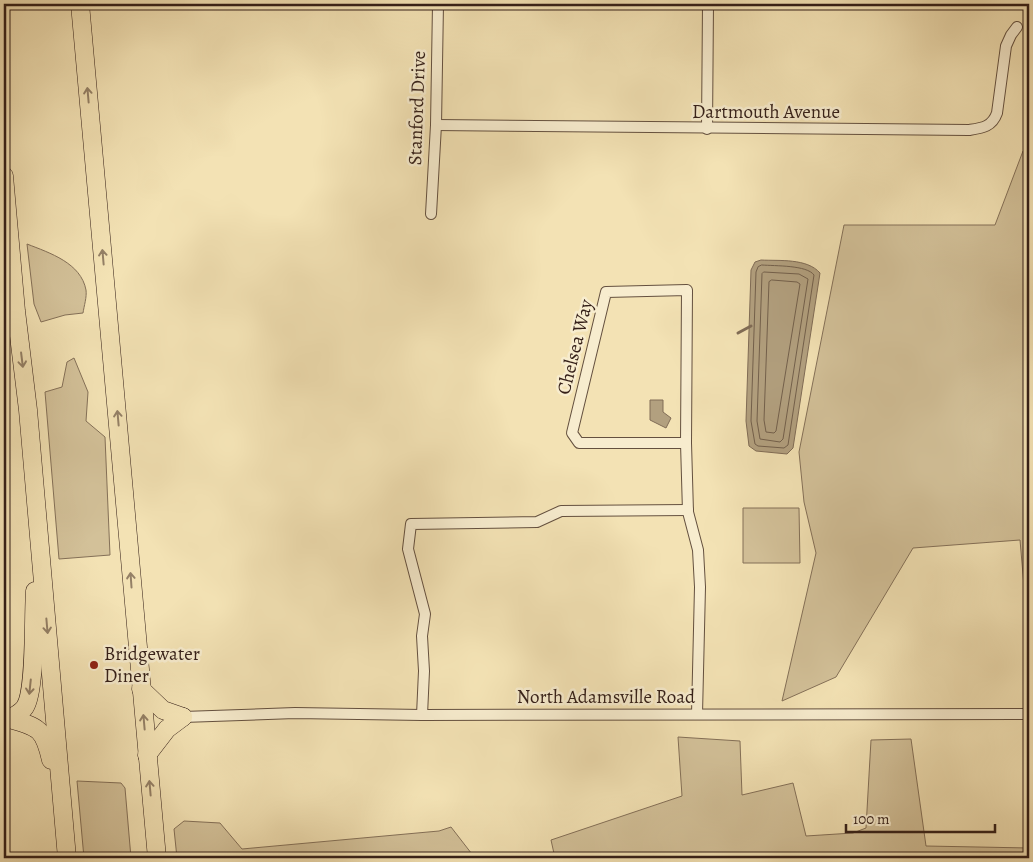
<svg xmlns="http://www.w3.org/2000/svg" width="1033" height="862" font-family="Alegreya,serif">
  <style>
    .green { fill: #d3c199; stroke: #847058 }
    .water { fill: #b2a07f; stroke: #806c56 }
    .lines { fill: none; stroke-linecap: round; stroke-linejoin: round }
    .shore { stroke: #73604c; stroke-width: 1 }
    .stream { stroke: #806c56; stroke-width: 3 }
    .street-casing { stroke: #64503f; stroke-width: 12 }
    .highway-casing { stroke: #341f18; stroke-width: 19 }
    .street { stroke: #f7ecce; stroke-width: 10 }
    .highway { stroke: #f3e2b4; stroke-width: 18 }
    .oneway { stroke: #948066 }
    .poi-dot { fill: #8f2418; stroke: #f7ecce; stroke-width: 2 }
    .labels { text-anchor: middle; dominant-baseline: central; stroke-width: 5; stroke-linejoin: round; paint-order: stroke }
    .street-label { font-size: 19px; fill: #341f18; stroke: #f7ecce }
    .poi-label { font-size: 19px; fill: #341f18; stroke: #f7ecce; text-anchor: start }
  </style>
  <rect width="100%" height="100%" fill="#f3e2b4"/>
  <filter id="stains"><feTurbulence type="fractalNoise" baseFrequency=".004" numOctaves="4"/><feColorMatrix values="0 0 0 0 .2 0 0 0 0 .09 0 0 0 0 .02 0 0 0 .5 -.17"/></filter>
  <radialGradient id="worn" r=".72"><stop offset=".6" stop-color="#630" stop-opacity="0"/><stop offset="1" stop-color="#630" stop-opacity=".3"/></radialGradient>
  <g class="green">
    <path d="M1029,147V582L1024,586L1020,540L913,548L836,677L782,701L816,553L804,502L799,452L844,225H995L1023,151Z"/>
    <path d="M27,244C50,253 81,263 86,290C87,297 84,306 83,313L65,315L41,322L34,304Z"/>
    <path d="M74,358L88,392L86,421L105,437L110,555L59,559L45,392L62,387L67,362Z"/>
    <path d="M799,508L800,563H743V508Z"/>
    <path d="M678,737L740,741L742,795L793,783L806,836L853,833L866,828L871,740L911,739L926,846L1029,848V858H555L551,840L682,796Z"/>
    <path d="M77,781L121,783L125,788L131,858H84Z"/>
    <path d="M184,821L220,823L242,849L439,831L451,827L475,858H177L174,829Z"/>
  </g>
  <g class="water">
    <path d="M761,260C779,261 807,258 820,273L793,448L787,454L756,451L749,446L746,421L751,270L755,262Z"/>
    <path d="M650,400H663V412L671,418L666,428L650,420Z"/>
  </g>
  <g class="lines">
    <g class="shore">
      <path d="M762,265C775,266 807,265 814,275L788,445L784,448L758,446L755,444L751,421L756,272L758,267Z"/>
      <path d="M764,272L799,274L808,279L783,439L780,442L760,439L757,421L762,274Z"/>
      <path d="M772,280L797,282L800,284L776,431L774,433L766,432L764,420L769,282Z"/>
    </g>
    <path class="stream" d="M738,333L751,326"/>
    <g class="street-casing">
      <g id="street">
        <path d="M436,125L969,130C982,128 992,127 997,113L1006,46L1011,35L1017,27"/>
        <path d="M707,129L708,4"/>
        <path d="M431,214L436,125L438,4"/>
        <path d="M687,290L686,443H579L572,433L606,292Z"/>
        <path d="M686,443L688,512L698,550L700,587L697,714"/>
        <path d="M422,715L424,671L422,636L425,614L408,549L411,524L537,522L561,511L688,510"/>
        <path d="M183,717L295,713L422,715L1029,714"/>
      </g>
    </g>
    <g class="highway-casing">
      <g id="highway">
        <path d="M80,4L157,858"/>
        <path d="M4,176L16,311L28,410L67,858"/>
        <path d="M141,689L163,710L183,717"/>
        <path d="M10,719C15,715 21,713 25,707C36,690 33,616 35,591"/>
        <path d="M10,719C39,727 44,729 51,760"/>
        <path d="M147,755L167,729L183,717"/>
      </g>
    </g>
    <use href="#street" class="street"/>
    <use href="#highway" class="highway"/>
  </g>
  <defs><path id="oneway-shaft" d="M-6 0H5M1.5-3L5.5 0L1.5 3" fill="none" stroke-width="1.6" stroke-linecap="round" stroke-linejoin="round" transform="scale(1.25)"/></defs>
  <g class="oneway">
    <use href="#oneway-shaft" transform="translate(88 95) rotate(-95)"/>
    <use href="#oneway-shaft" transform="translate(103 257) rotate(-95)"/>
    <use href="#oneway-shaft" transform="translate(22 360) rotate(83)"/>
    <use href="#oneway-shaft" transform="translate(118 418) rotate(-95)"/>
    <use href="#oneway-shaft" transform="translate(131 580) rotate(-94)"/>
    <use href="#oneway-shaft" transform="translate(47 626) rotate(85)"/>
    <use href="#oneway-shaft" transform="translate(30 687) rotate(96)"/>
    <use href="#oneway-shaft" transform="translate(144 722) rotate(-95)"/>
    <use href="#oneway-shaft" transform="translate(150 788) rotate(-95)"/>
  </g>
  <circle class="poi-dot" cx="94" cy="665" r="5"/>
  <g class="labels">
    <g class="street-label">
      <text transform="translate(417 108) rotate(-88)">Stanford Drive</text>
      <text x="766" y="112">Dartmouth Avenue</text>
      <text transform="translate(575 347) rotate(-76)">Chelsea Way</text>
      <text x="606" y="697">North Adamsville Road</text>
    </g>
    <g class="poi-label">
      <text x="104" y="654">Bridgewater<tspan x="104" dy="22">Diner</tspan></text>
    </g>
  </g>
  <rect width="1033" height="862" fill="none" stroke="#f3e2b4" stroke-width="20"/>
  <rect x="5" y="5" width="1023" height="852" fill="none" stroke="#341f18" stroke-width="2.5"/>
  <rect x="10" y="10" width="1013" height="842" fill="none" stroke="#341f18"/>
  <path d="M846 824v8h149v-8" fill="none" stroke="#341f18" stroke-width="2.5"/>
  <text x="853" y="824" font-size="15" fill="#341f18" stroke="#f7ecce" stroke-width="4" paint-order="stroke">100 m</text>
  <rect width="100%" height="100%" filter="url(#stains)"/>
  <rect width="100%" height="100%" fill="url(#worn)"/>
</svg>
